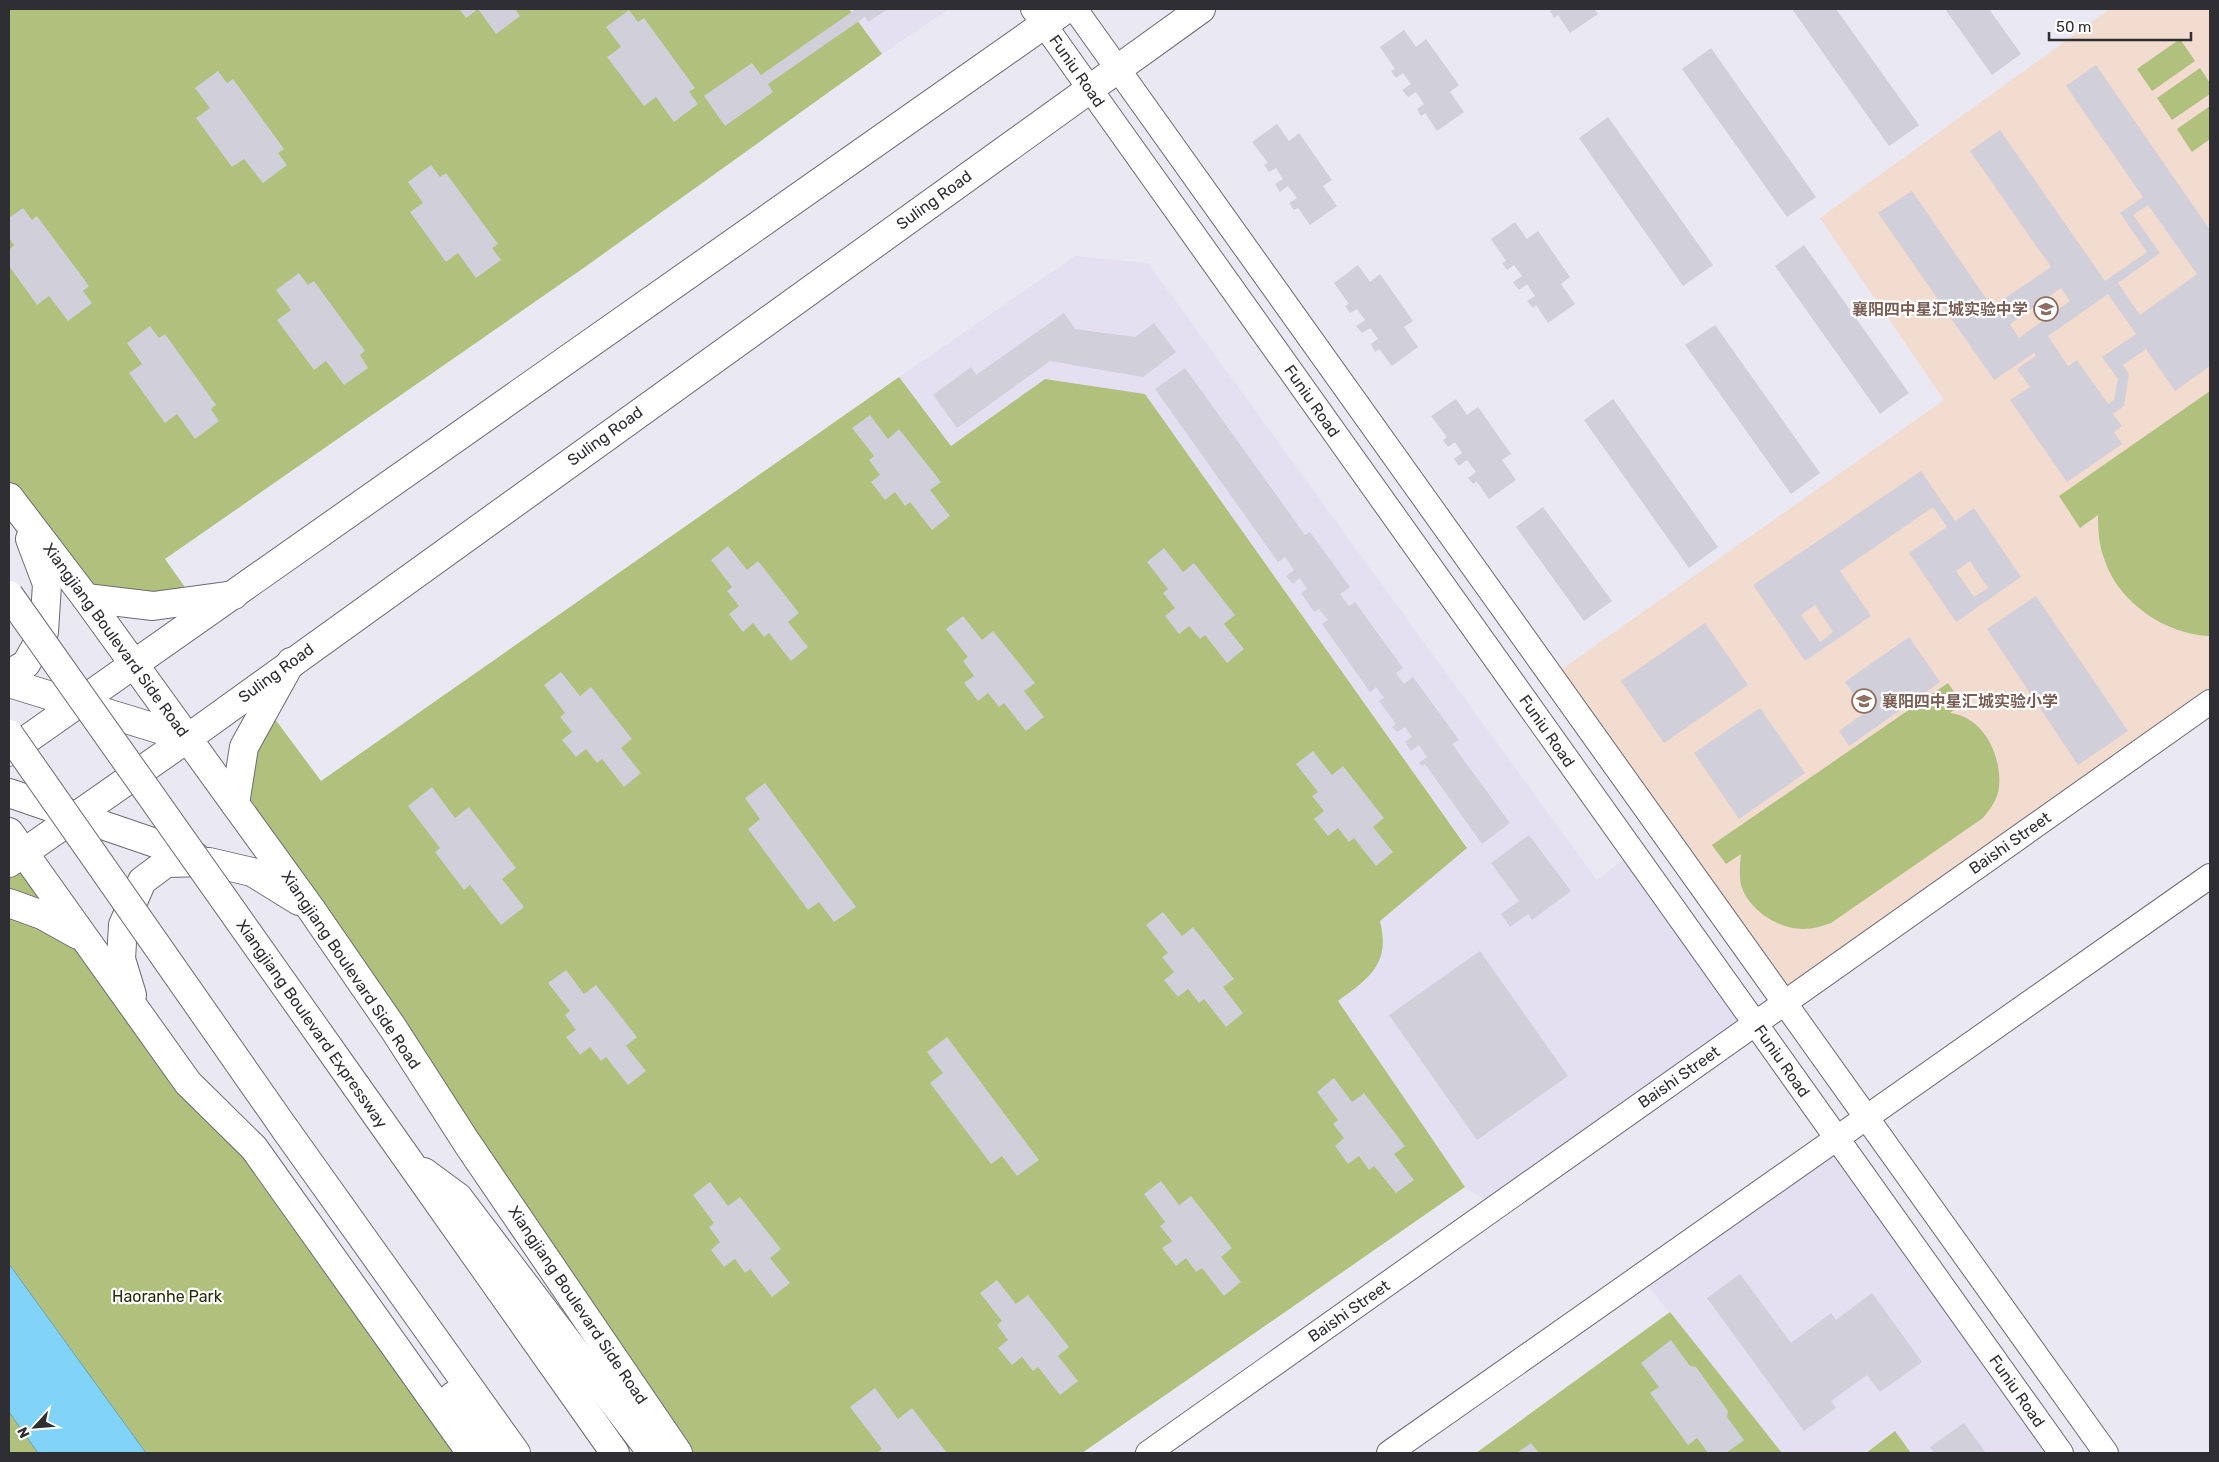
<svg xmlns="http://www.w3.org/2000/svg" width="2219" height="1462" font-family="Rubik,'Noto Sans SC',sans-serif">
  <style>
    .built { fill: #e4e0f2 }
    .education { fill: #f2dbcf }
    .green { fill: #b0c07d }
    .water { fill: #81d4f7; stroke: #68a2bc }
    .building { fill: #d1cfd9; fill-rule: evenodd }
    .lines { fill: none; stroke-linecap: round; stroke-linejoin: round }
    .tertiary-casing { stroke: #6c6a73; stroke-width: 26 }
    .secondary-casing { stroke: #6c6a73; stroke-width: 30 }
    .primary-casing { stroke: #6c6a73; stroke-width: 30 }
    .trunk-casing { stroke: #6c6a73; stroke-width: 30 }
    .tertiary { stroke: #fff; stroke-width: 24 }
    .secondary { stroke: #fff; stroke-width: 28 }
    .primary { stroke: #fff; stroke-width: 28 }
    .trunk { stroke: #fff; stroke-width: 28 }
    .trunk-bridge-casing { stroke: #6c6a73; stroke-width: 30; stroke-linecap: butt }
    .trunk-bridge { stroke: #fff; stroke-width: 28 }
    .labels { text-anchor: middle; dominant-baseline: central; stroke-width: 4.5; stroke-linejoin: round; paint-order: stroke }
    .street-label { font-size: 16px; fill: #2f2e32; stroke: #fff }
    .education-label { font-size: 16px; font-weight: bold; fill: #785e54; stroke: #fff; text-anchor: end }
    .park-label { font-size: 16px; fill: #262d06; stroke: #fff }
  </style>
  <rect width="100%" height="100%" fill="#eae9f3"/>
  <g class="built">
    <path d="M849,9H949L882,54Z"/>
    <path d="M1075,256L1148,263L1597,880L1633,852L1755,1024L1496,1207L1465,1187L1337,1001L1367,979L1384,935L1380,921L1467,847L1145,394L1045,379L951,446L899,377Z"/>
    <path d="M1836,1137L2061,1453H1911L1895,1431L1866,1453H1782L1640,1276Z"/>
  </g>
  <path class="education" d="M2110,9H2210V702L1785,1002L1552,676L1944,400L1820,218Z"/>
  <g class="green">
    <path d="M9,9H849L882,54L585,267L165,559L194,600L86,598L9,497Z"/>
    <path d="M2180,39L2195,61L2152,91L2137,69Z"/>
    <path d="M2200,68L2210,83V94L2172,120L2157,98Z"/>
    <path d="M2210,106V139L2192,152L2177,129Z"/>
    <path d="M899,377L951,446L1045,379L1145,394L1467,848L1380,921C1391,964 1369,978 1338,1001L1465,1187L1082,1453H678L235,804L266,707L321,781Z"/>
    <path d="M2210,391V636C2167,635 2119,603 2105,561C2099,546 2098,531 2098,515L2080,528L2059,496Z"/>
    <path d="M1948,683L1962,703L1950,713C1984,717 2002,756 1999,787C1998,799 1990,809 1983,818L1831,923C1822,926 1813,929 1804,929C1779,930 1748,909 1741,885C1739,875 1740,864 1741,854L1726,864L1712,845Z"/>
    <path d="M9,833L471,1453H9Z"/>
    <path d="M1670,1312L1782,1453H1476Z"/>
    <path d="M1895,1431L1911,1453H1866Z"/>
  </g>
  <path class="water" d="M9,1264L146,1453H38L9,1412Z"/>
  <g class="building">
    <path d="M459,9H515L520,16L496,34L478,9L466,18Z"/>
    <path d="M856,9H888L868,22L865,17L768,84L773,92L725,126L704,96L752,63L761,75Z"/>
    <path d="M1553,9H1594L1598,14L1570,33L1558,15L1554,18L1550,11Z"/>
    <path d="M1792,9H1836L1919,125L1889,146Z"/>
    <path d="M1945,9H1989L2021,54L1992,75Z"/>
    <path d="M629,10L638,22L644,18L695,88L689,92L698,104L674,122L656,97L644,106L607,57L621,47L606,27Z"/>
    <path d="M1404,30L1416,47L1426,39L1459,85L1450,92L1464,112L1437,131L1425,113L1421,116L1417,109L1424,104L1416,92L1408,97L1402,90L1411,84L1403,73L1396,78L1391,71L1395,69L1380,47Z"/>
    <path d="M1711,48L1816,197L1787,217L1682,69Z"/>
    <path d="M2096,65L2210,230V366L2175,391L2146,349L2123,365L2129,374L2124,406L2113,414L2122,426L2114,432L2122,444L2067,482L2010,400L2030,387L2017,369L2036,356L2034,353L1994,380L1878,213L1912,191L1992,307L2051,267L1970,151L2000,130L2105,281L2147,252L2120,213L2143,197L2066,86ZM2148,205L2197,274L2140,315L2118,283L2160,253L2133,215ZM2061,288L2070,301L2019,338L2010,324ZM2108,294L2136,334L2102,357L2118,379L2114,400L2108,404L2077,360L2068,366L2048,336Z"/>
    <path d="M218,71L227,83L233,79L284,149L278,153L287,165L263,183L244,159L232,167L196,118L210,108L195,88Z"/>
    <path d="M1608,117L1713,265L1683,286L1579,138Z"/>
    <path d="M1277,124L1289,141L1299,133L1332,180L1323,186L1337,206L1310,225L1298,208L1294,210L1289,203L1297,198L1288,186L1280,192L1275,184L1283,179L1276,168L1269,172L1264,165L1268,163L1252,142Z"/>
    <path d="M431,165L440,177L446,173L498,244L492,248L501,260L476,278L458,253L446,262L410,212L423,203L408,182Z"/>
    <path d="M23,208L32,220L37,216L89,286L83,291L92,303L68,321L49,296L37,305L9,266V250L14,245L9,238V218Z"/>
    <path d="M1515,222L1527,239L1538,231L1570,277L1561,284L1575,304L1548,323L1536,305L1533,308L1527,301L1535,296L1527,284L1519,290L1513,282L1522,276L1514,265L1507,270L1502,263L1506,261L1491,239Z"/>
    <path d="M1804,245L1909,393L1880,414L1775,266Z"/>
    <path d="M1358,265L1370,282L1380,274L1413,321L1404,327L1418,347L1392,366L1379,349L1375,352L1371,344L1378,339L1370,328L1362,333L1356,326L1365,320L1357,309L1350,313L1345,306L1349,304L1334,283Z"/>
    <path d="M299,273L308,285L314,281L365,351L360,355L368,368L344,385L326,361L314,370L277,320L291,310L276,290Z"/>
    <path d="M1064,313L1075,329L1135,337L1154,323L1176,352L1143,377L1050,361L957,428L933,395L971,367L976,375Z"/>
    <path d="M1715,325L1820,473L1791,494L1685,345Z"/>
    <path d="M150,326L159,338L165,334L216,405L211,409L219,421L195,439L177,414L165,423L129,373L142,364L127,343Z"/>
    <path d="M1185,368L1305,535L1310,532L1350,587L1340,594L1349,606L1355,602L1403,668L1396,673L1404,684L1413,677L1459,740L1452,744L1510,823L1482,844L1425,764L1422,766L1419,763L1427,757L1419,745L1411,751L1405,742L1412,737L1405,727L1397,732L1392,727L1396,724L1379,701L1384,698L1376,687L1370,692L1322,624L1328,620L1319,609L1314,612L1301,593L1307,589L1300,578L1293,584L1286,576L1294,570L1285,557L1278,562L1155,389Z"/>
    <path d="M1456,399L1467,415L1478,407L1511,454L1502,460L1516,480L1489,499L1477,482L1473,484L1468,478L1476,472L1467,460L1459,466L1454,459L1462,453L1455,442L1448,447L1443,440L1447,437L1431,416Z"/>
    <path d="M1613,399L1718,547L1689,568L1584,420Z"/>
    <path d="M870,415L888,439L899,429L941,482L930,490L950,516L932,530L910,502L905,506L895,492L885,500L871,482L880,475L869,460L874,456L852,428Z"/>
    <path d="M1921,471L1955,521L1974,508L2021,577L1956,622L1909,553L1947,527L1933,507L1840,571L1871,616L1805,661L1753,585ZM1970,561L1988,588L1974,597L1956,571ZM1815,605L1833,632L1820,642L1801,615Z"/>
    <path d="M1543,507L1612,601L1584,621L1516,527Z"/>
    <path d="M728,546L747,570L758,561L799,613L788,622L808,647L791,661L769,633L764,637L753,623L743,632L729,614L739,606L727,591L732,587L711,560Z"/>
    <path d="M1164,548L1183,572L1194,563L1235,615L1224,624L1244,649L1227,663L1205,635L1200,639L1189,626L1179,634L1165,616L1175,608L1163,593L1168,589L1147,562Z"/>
    <path d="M2036,596L2128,731L2078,765L1987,629Z"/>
    <path d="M963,616L982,640L993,631L1035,683L1024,691L1044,717L1026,731L1004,703L999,707L988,693L978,701L964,683L974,676L963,661L968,657L946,629Z"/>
    <path d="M1705,623L1748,685L1664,743L1621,681Z"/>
    <path d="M1909,637L1940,682L1849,746L1839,731L1866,712L1845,682Z"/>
    <path d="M561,672L580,696L591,687L632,739L621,748L641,773L624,787L602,759L597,763L586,749L576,757L562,740L572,732L560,717L565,713L544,685Z"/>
    <path d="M1760,708L1805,773L1739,819L1694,753Z"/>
    <path d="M1313,751L1332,775L1343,766L1384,818L1373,827L1393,852L1376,866L1354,838L1349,842L1338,828L1328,836L1314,819L1324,811L1312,796L1318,792L1296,764Z"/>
    <path d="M765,783L856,907L834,922L819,902L808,910L748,829L760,819L745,798Z"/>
    <path d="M432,787L455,818L469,807L516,868L502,879L524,907L501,925L470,885L464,890L435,852L440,848L408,806Z"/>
    <path d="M1529,835L1571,891L1532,920L1528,914L1510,927L1501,914L1519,901L1491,863Z"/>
    <path d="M1163,912L1182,936L1193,927L1234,979L1223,987L1243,1013L1226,1027L1204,999L1199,1003L1188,989L1178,997L1164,980L1174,972L1162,957L1168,953L1146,925Z"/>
    <path d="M1480,951L1568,1076L1477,1140L1389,1015Z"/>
    <path d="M566,970L584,994L596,985L637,1037L626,1046L646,1071L628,1085L606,1057L601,1061L590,1047L580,1055L566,1037L576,1030L565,1015L570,1011L548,983Z"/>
    <path d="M947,1037L1039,1160L1017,1176L1002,1156L991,1164L930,1083L943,1073L927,1052Z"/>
    <path d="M1334,1078L1352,1102L1364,1093L1405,1146L1394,1154L1414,1180L1396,1193L1374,1166L1369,1170L1359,1156L1348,1164L1335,1146L1344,1138L1333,1124L1338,1120L1317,1092Z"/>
    <path d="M1161,1181L1179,1205L1191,1196L1232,1248L1221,1257L1241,1282L1224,1296L1202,1268L1196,1272L1186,1258L1176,1266L1162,1248L1172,1241L1160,1226L1165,1222L1144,1194Z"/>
    <path d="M710,1182L728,1206L740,1197L781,1249L770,1258L790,1283L772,1297L750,1269L745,1273L735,1259L724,1267L711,1250L720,1242L709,1227L714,1223L693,1195Z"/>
    <path d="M1740,1274L1791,1343L1831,1313L1836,1320L1872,1293L1922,1362L1880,1392L1867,1375L1831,1401L1836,1408L1804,1431L1707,1298Z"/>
    <path d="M997,1280L1016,1304L1028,1295L1069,1347L1058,1356L1078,1381L1060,1395L1038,1367L1033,1371L1022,1357L1012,1365L998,1348L1008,1340L997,1325L1002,1321L980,1293Z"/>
    <path d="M1671,1340L1690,1366L1696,1367L1728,1411L1727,1417L1744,1440L1726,1453H1708L1697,1438L1688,1445L1650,1393L1659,1387L1641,1363Z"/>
    <path d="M875,1388L898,1419L912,1408L947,1453H877L882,1449L850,1407Z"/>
    <path d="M1964,1423L1986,1453H1934L1930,1447Z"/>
    <path d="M1531,1443L1539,1453H1517Z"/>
  </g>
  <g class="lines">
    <g class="tertiary-casing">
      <g id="tertiary">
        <path d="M1033,9L2061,1453"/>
        <path d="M1075,9L2106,1453"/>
        <path d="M1148,1453L2210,702"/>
        <path d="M1389,1453L2210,876"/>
      </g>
    </g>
    <g class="secondary-casing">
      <g id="secondary">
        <path d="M9,752L1066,9"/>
        <path d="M9,863L188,738L1201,9"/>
      </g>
    </g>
    <g class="primary-casing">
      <g id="primary">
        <path d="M9,497L86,598L311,909L393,1028L467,1143L678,1453"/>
        <path d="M86,598L153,606L234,595"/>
        <path d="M9,674L26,664L44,632L47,584L30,539"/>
        <path d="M9,683L188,738"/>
        <path d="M9,793L196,857"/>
        <path d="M235,804L244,747L291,662"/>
        <path d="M9,832L188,1083L254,1148L471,1453"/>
        <path d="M9,903L42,915L78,935"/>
        <path d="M132,995L121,959L123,925L142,881L166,863L209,862L252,872L299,901"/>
      </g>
    </g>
    <g class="trunk-casing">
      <g id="trunk">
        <path d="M356,1086L615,1453"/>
        <path d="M285,1129L516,1453"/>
        <path d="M424,1172L458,1197L652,1453"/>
        <path d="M453,1396L492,1453"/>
      </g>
    </g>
    <use href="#tertiary" class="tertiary"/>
    <use href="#secondary" class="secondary"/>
    <use href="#primary" class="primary"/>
    <use href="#trunk" class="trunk"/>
    <g class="trunk-bridge-casing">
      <g id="trunk-bridge">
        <path d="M9,595L356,1086"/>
        <path d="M9,734L285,1129"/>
      </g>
    </g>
    <use href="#trunk-bridge" class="trunk-bridge"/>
  </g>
  <defs>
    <g id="school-ring" transform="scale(1.25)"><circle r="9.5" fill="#fff" stroke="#8d6e63" stroke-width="1.5"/><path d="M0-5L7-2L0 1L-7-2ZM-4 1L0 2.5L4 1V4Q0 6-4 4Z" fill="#8d6e63"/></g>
  </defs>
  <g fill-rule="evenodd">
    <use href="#school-ring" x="2046" y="309"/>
    <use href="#school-ring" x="1864" y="701"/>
  </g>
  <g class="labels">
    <g class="street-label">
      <text transform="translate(1077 71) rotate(55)">Funiu Road</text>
      <text transform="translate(934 200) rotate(-36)">Suling Road</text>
      <text transform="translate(1312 401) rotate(55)">Funiu Road</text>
      <text transform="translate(605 436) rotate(-36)">Suling Road</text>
      <text transform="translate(116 640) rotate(54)">Xiangjiang Boulevard Side Road</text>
      <text transform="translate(276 673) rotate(-36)">Suling Road</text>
      <text transform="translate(1547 731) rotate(55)">Funiu Road</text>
      <text transform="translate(2010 843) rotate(-35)">Baishi Street</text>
      <text transform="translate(351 970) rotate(56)">Xiangjiang Boulevard Side Road</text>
      <text transform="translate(312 1024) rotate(55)">Xiangjiang Boulevard Expressway</text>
      <text transform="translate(1782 1061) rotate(55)">Funiu Road</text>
      <text transform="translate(1679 1077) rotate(-35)">Baishi Street</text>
      <text transform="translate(578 1305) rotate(56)">Xiangjiang Boulevard Side Road</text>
      <text transform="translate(1349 1311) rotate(-35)">Baishi Street</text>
      <text transform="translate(2017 1391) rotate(55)">Funiu Road</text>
    </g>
    <g class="education-label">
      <text x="2028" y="309">襄阳四中星汇城实验中学</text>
      <text x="1882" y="701" text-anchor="start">襄阳四中星汇城实验小学</text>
    </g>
    <g class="park-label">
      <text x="167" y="1296">Haoranhe Park</text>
    </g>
  </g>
  <rect width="2219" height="1462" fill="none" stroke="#2f2e32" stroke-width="20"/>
  <g transform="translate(35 1427) rotate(244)" stroke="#ffffff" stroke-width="4" paint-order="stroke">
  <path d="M0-4L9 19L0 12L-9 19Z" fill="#2f2e32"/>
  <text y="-8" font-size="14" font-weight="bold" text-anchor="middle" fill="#2f2e32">N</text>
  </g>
  <path d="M2049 32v8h142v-8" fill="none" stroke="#2f2e32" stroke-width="2.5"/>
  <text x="2056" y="32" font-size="15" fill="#2f2e32" stroke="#ffffff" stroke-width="4" paint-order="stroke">50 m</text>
</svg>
